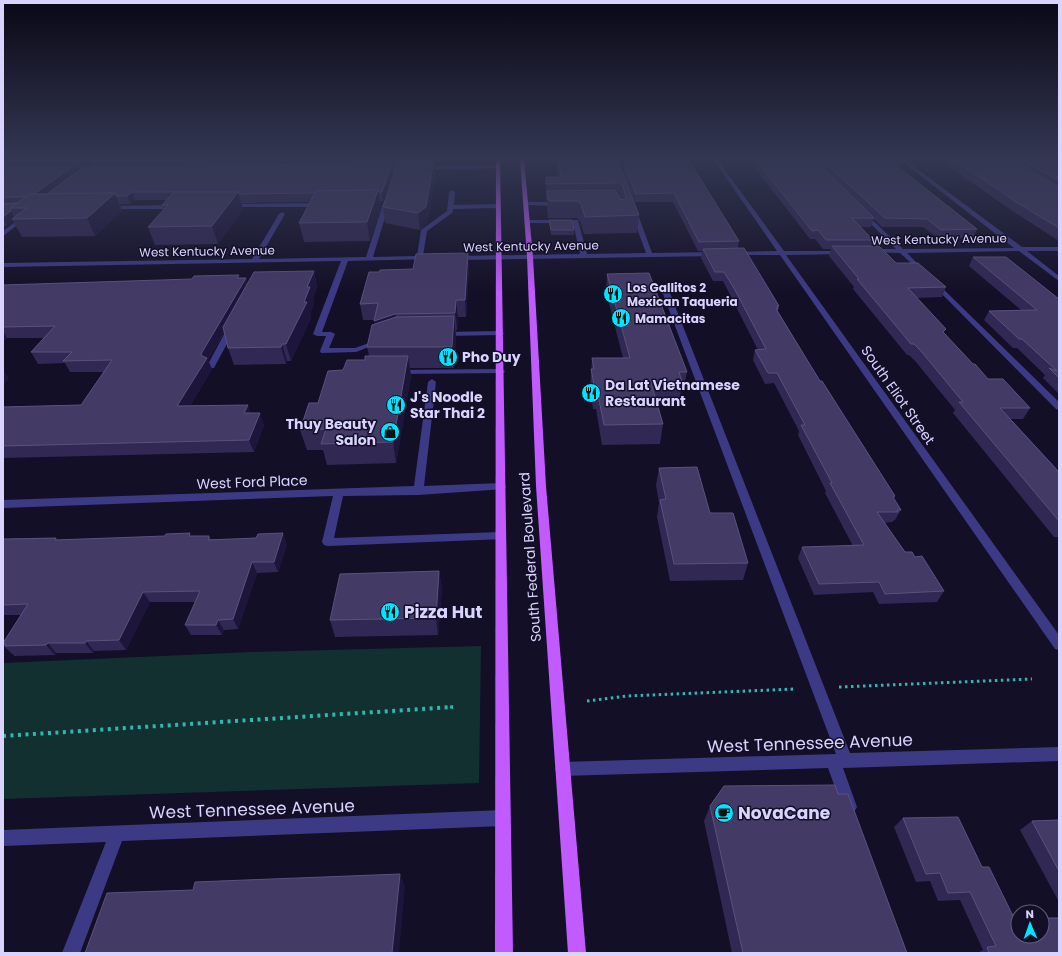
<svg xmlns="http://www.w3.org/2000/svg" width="1062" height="956" font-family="Poppins,sans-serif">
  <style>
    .green { fill: #12302f }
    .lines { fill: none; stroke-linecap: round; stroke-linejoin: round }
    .path-far1 { stroke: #2fb8b0; stroke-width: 3; stroke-dasharray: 2.5 3.5; stroke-linecap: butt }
    .path { stroke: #2fb8b0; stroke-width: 4; stroke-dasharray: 3 4.5; stroke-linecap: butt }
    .minor { fill: #3d3a85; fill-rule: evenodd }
    .major { fill: #c25bff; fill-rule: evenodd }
    .wall { fill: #312854; fill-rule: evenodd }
    .shaded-wall { fill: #1d163a }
    .building { fill: #433a66; stroke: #5a527e }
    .labels { text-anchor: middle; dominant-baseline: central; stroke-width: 3; stroke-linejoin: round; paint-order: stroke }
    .far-street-label { font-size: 12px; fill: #d9d4ff; stroke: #130f26 }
    .far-poi-label { font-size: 12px; font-weight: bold; fill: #d9d4ff; stroke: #130f26; text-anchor: start }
    .poi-label { font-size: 14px; font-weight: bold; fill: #d9d4ff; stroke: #130f26; text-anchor: start }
    .street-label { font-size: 14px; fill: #d9d4ff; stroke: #130f26 }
    .near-poi-label { font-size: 17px; font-weight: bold; fill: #d9d4ff; stroke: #130f26; text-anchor: start }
    .near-street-label { font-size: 17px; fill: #d9d4ff; stroke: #130f26 }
  </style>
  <rect width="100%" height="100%" fill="#130f26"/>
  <path class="green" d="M481,646L479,783L3,799V663L252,652Z"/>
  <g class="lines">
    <g class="path-far1">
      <path d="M839,687L1032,679"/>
      <path d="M587,701L627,696L796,689"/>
      <path d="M450,707H453"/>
    </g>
    <path class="path" d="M3,736L453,707"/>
    <g class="minor">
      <path d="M713,159H717L784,251H845V253L843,254L786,255L1059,635V650L1055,649L780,255H731L730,254L733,252L777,251Z"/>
      <path d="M899,159H904L1022,247H1059V251H1027L1059,276V281L1019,251L907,253L926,272L923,274L900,253L869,252V250L871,249H896L860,213L863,211L903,249L1014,248Z"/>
      <path d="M498,165L500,166V168L379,171L376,169L379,167Z"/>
      <path d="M452,190L455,192L454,205L498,204L501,206L498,208L453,209L452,213L427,231L423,256L431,257V259L348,261L322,332H331L335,334L329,348H355L380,339L384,341L356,352L321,353L320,351L326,336H317L313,334L341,261L3,267V263L252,259L279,214L282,212L285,214L259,259L366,257L384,201L387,199L390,201L373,257L417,256L421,230L447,211L449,192Z"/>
      <path d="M526,202H560L563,204L560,206L524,205L523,204Z"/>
      <path d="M229,204L321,203L324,205L321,207H227L226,206Z"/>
      <path d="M109,206L177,205L180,207L177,209H107V207Z"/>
      <path d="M633,207L636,209L652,253L715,252L718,254L715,256L455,260L452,258L455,256L580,254L573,223H525L524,222L527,220H578L587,254L646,253L630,209Z"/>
      <path d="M23,216L28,217L3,236V231Z"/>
      <path d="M644,277L670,293L850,753L1059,747V761L843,768L857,807L854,812L849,815L844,812L828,768L562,776L557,774L555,769L557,764L562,762L836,754L663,294L642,280L641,279Z"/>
      <path d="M934,281L936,282L1059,402V410L1056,409L932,284L931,283Z"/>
      <path d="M229,325H235L236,327L215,366L214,368H208L207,366Z"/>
      <path d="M500,331L504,333L503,335L442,336L438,334L442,332Z"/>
      <path d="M501,369L505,371L504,373L397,374L393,372L397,370Z"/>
      <path d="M432,379L436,382L424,486L501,483L505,485L506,487L505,489L418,495L343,496L334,538L501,532L505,533L506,536L505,539L328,546L324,545L322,542L333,496L3,508V500L414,486L428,382Z"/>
      <path d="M503,810L508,813L511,818L508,823L503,826L122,841L80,953H62L106,842L3,846V830Z"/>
    </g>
    <g class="major">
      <path d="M496,159H500L513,953H495Z"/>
      <path d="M520,159H524L533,257L546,486L586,953H568L536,486L527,257Z"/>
    </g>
  </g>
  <g class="wall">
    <path d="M3,159H398L395,166H392L393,172L383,201H380L381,208L370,241L304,242L299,223L311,202L241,203L243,209L218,244L155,245L148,227L164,209L162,205L167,200H135L130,204H120L122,211L95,236L22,237L13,221L7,226H3ZM92,162L93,167H86ZM73,168H81L75,173Z"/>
    <path d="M402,159H429L427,160L436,174L427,223L420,230L385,223L383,207L402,160Z"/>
    <path d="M555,159H617L639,215L637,233L584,234L580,221L577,218H548L547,207V200H546V177H558Z"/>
    <path d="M623,159H688L739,241L738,248L779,306L778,311L820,381L895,496L894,499L901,510L895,520L893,521L892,522L884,523L905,552L915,557L944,591L937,602L879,604L873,592L814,595L798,558L802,547L853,546L825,493L826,491L798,435L799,431L774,383L765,384L753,360L755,350H758L723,281H713L701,258L702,251H698L673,202H635L623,174L624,166H626Z"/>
    <path d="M748,159H888L977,229L973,238H938L923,227H882L874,219L871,227H860L873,240L871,246L896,263L946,287L942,297L917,298L944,333L973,364L988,379L1030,408L1023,419H1010L1059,472V539L1058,537H1054L953,413L955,410L916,362L909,355H907L853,289L854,287L829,256L831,249H823L815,239H810Z"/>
    <path d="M938,159H1059V241L1011,210Z"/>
    <path d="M549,220L574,230V235H551Z"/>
    <path d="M973,257L1059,299V394L1043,378L1045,375L1017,348H1013L984,320L989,311L1021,310L969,266Z"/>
    <path d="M469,269L466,317H458L457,330H456V337L454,368H410L411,376L396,463L327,465L323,450H307L300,430L318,403L343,370L365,360L369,356L367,347L375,324V320H363L360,304Z"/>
    <path d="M314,271L317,287L313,298L314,303L310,314L311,318L291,361H287L286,364L234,365L228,348L224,333L208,360L212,369L190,406L251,413L264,425L254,452L3,458V407L81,405L104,372H70L65,363L38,364L31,352L45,338H7L3,342V285L246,278L248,284Z"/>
    <path d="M607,274L687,372L683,391H681L679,401L657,402L663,424L660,444L602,445L596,409H593L590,389L592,358H623L606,292Z"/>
    <path d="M659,468L710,513L748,563L743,580L670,581L657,517L659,503L656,485Z"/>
    <path d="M191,536H209L211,539L287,544L278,572L257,573L238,629L224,630L222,635H191L185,625L196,602H150L126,650L94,651L93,653H56L55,655L14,656L13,654H12L3,645V643L21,615H3V539L56,538L57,540Z"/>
    <path d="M439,571L442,589L438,635L335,637L330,620Z"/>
    <path d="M838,794L907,953H732L704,821L710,806Z"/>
    <path d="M903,818L982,867L1015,920L1059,953H977L983,950L960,900L938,901L930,881L916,882L894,827Z"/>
    <path d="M1059,820V902L1020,830L1032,821Z"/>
  </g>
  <g class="shaded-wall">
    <path d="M83,159H96L91,161L92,162L83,168L80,161Z"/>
    <path d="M394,159H398L395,166Z"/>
    <path d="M416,159H429L417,164Z"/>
    <path d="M434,160L436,174L427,223L420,230L418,213Z"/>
    <path d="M392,164L393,172L383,201L382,192Z"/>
    <path d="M72,167L75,175L46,197H30Z"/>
    <path d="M378,190L381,208L370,241L367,222Z"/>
    <path d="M132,192L135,200L130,204L127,196Z"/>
    <path d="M238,192L243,209L218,244L212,226Z"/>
    <path d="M115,193L122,211L95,236L87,218Z"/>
    <path d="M11,211L15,219H12L13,221L7,226L3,219V217Z"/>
    <path d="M468,253L469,269L466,317L465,300Z"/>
    <path d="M314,271L317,287L313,298L314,303L310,314L311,318L291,361L286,344L304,302L307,287Z"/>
    <path d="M239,275L242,285L246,278L249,288L208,360L212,369L183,418L177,406L201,354Z"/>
    <path d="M456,300L458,317L457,330L455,313Z"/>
    <path d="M395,314L398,330L377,338L374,321Z"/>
    <path d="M454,316L456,337L454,368L452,347Z"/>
    <path d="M3,331L7,338L3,342Z"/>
    <path d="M282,344L287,361L286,364L281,347Z"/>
    <path d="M408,356L411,376L396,463L393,442Z"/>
    <path d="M3,369L9,378L3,385Z"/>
    <path d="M248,405L252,417L244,413Z"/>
    <path d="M260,413L264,425L254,452L249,440Z"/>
    <path d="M283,533L287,544L278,572L274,562Z"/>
    <path d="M252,562L257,573L238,629L233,619Z"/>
    <path d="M439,571L442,589L438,635L436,618Z"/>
    <path d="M143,592L150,602L126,650L119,640Z"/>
    <path d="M218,620L224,630L222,635L216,625Z"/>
    <path d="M86,641L94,651L93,653L85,643Z"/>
    <path d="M48,643L56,653L55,655L46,645Z"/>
    <path d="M400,874L405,887L399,953H392Z"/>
  </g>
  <g class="building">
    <path d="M3,159H83L80,161H3Z"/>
    <path d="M93,159H285L91,161Z"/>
    <path d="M558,159H617L639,215L585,217L581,204L578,201H549L547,191L615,190L620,199L625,200L626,198L623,186L618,183L546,184V177H561Z"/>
    <path d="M627,159H688L739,241L699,242L674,193L636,194L624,166H630Z"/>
    <path d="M755,159H814L874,218H852L873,240H826L818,230L812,231Z"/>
    <path d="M821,159H888L977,229L941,230L927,219L885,218Z"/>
    <path d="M953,159H1012L1059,188V228L1016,202Z"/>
    <path d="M1022,159H1059V181Z"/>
    <path d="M398,160H434L426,207L418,213L383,207Z"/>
    <path d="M392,164L382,192H379L378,190L316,191L315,193L239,194L238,192H132L127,196H116L115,193L47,194L83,167Z"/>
    <path d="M3,167H72L34,194H30L26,197H3Z"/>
    <path d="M378,190L367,222L299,223L316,191Z"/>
    <path d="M174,192H238L212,226L148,227L168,205H162Z"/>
    <path d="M115,193L87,218L12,219L27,208H10L30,194Z"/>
    <path d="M17,203L10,208L11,211L3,217V204Z"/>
    <path d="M549,220H572L574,230H551Z"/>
    <path d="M832,246H879L896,263H918L946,287L908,288L946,329L943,332L973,364H975L988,379H1003L1030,408H1000L1059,472V521L959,402H963L921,351L914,344H911L857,279H859Z"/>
    <path d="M744,248L779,306H777L778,309H776L820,381H822L895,496L893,497L901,510H897L898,512H877L905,552H912L915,557L922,556L944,591L885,594L879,582L819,584L802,547L864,545L830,483H832L801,425H805L777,373H768L755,350L766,349L735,290L724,272H715L703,249Z"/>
    <path d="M468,253L465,300H456L455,313L395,314L374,321L378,303L360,304L369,272H379L380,270L413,269L416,254Z"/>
    <path d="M973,257H1006L1059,299V378L1049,368L1057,371L1022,339H1019L989,311L1037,310Z"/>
    <path d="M314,271L307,287H310L304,302H307L286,344H282L281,347L228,348L223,327L254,272Z"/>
    <path d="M649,273L687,372H679L682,382L651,383L663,424L604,425L597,390H595L591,369H594L592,358H630L607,274Z"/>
    <path d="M239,275L237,278H246L201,354L202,356L207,358L177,406L248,405L244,413H260L249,440L3,446V407L81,405L112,360L63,361L72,352H31L55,326L3,327V285L192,279L194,276Z"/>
    <path d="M454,316L452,347H367L372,325L396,317Z"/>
    <path d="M365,356H408L393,442L321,444L326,429L300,430L309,403H318L328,371L343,370L347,360H365Z"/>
    <path d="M697,467L710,513H733L748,563L674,564L660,500L666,499L659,468Z"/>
    <path d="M190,533L189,536H209L208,540L256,538L258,534L283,533L274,562H252L233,619L218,620L216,625H185L200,591L143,592L119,640L86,641L85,643H48L46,645L5,646L6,644H3V643L28,604L3,605V539L56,538L55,540L165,536L166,534Z"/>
    <path d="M439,571L436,618L330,620L340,574Z"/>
    <path d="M835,785L838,794H848L907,953H743L710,806L724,786Z"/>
    <path d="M958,817L982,867H989L1015,920H1018V936H1042V918H1059V953H989L987,947L996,946L970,892L948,893L940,873L926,874L903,818Z"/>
    <path d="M1059,820V871L1032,821Z"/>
    <path d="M400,874L392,953H85L107,893L193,890L195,882Z"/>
  </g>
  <linearGradient id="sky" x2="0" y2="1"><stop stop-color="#0a0815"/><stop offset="0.54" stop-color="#333752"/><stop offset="1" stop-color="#333752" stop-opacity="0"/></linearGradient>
  <rect width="1062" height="293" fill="url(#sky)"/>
  <defs>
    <g id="restaurant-disc" transform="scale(1)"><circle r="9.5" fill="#00e5ff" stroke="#130f26"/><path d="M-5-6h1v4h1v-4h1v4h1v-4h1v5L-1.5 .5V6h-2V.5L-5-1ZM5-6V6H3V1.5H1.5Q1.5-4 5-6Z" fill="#111"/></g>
    <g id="shop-disc" transform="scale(1)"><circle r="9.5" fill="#00e5ff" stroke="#130f26"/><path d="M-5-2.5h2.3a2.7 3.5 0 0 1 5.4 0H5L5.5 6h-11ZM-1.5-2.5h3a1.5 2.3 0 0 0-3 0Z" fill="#111"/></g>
    <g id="cafe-disc" transform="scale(1)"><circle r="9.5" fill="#00e5ff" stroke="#130f26"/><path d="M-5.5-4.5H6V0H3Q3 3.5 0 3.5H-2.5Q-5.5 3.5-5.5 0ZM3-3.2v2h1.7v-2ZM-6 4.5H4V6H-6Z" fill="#111"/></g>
  </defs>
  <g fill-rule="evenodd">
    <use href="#restaurant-disc" x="613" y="294"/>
    <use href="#restaurant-disc" x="621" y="318"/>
    <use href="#restaurant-disc" x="448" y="357"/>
    <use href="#restaurant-disc" x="591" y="393"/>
    <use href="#restaurant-disc" x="396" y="405"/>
    <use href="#shop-disc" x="390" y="432"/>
    <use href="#restaurant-disc" x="390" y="612"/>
    <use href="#cafe-disc" x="724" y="813"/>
  </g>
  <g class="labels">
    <g class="far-street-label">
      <text transform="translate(939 239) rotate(-1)">West Kentucky Avenue</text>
      <text transform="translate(531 246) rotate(-1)">West Kentucky Avenue</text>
      <text transform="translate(207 251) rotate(-1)">West Kentucky Avenue</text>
    </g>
    <g class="far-poi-label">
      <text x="627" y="287">Los Gallitos 2<tspan x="627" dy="14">Mexican Taqueria</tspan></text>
      <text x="635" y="318">Mamacitas</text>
    </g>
    <g class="poi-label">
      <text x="462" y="357">Pho Duy</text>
      <text x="605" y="385">Da Lat Vietnamese<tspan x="605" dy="16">Restaurant</tspan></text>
      <text x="410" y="397">J's Noodle<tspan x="410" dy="16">Star Thai 2</tspan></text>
      <text x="376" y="424" text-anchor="end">Thuy Beauty<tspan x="376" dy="16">Salon</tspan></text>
    </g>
    <g class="street-label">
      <text transform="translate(898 395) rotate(55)">South Eliot Street</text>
      <text transform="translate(252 482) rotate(-2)">West Ford Place</text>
      <text transform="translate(530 557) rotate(-94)">South Federal Boulevard</text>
    </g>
    <g class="near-poi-label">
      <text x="404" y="612">Pizza Hut</text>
      <text x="738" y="813">NovaCane</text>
    </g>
    <g class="near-street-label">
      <text transform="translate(810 743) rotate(-2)">West Tennessee Avenue</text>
      <text transform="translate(252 809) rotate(-2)">West Tennessee Avenue</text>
    </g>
  </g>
  <rect width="1062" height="956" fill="none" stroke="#d9d4ff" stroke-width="8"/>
  <g transform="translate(1030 924) rotate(358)"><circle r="19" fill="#130f26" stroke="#625e7d"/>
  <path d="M0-3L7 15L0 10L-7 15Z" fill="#00e5ff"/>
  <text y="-6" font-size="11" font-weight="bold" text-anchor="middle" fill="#d9d4ff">N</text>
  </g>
</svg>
